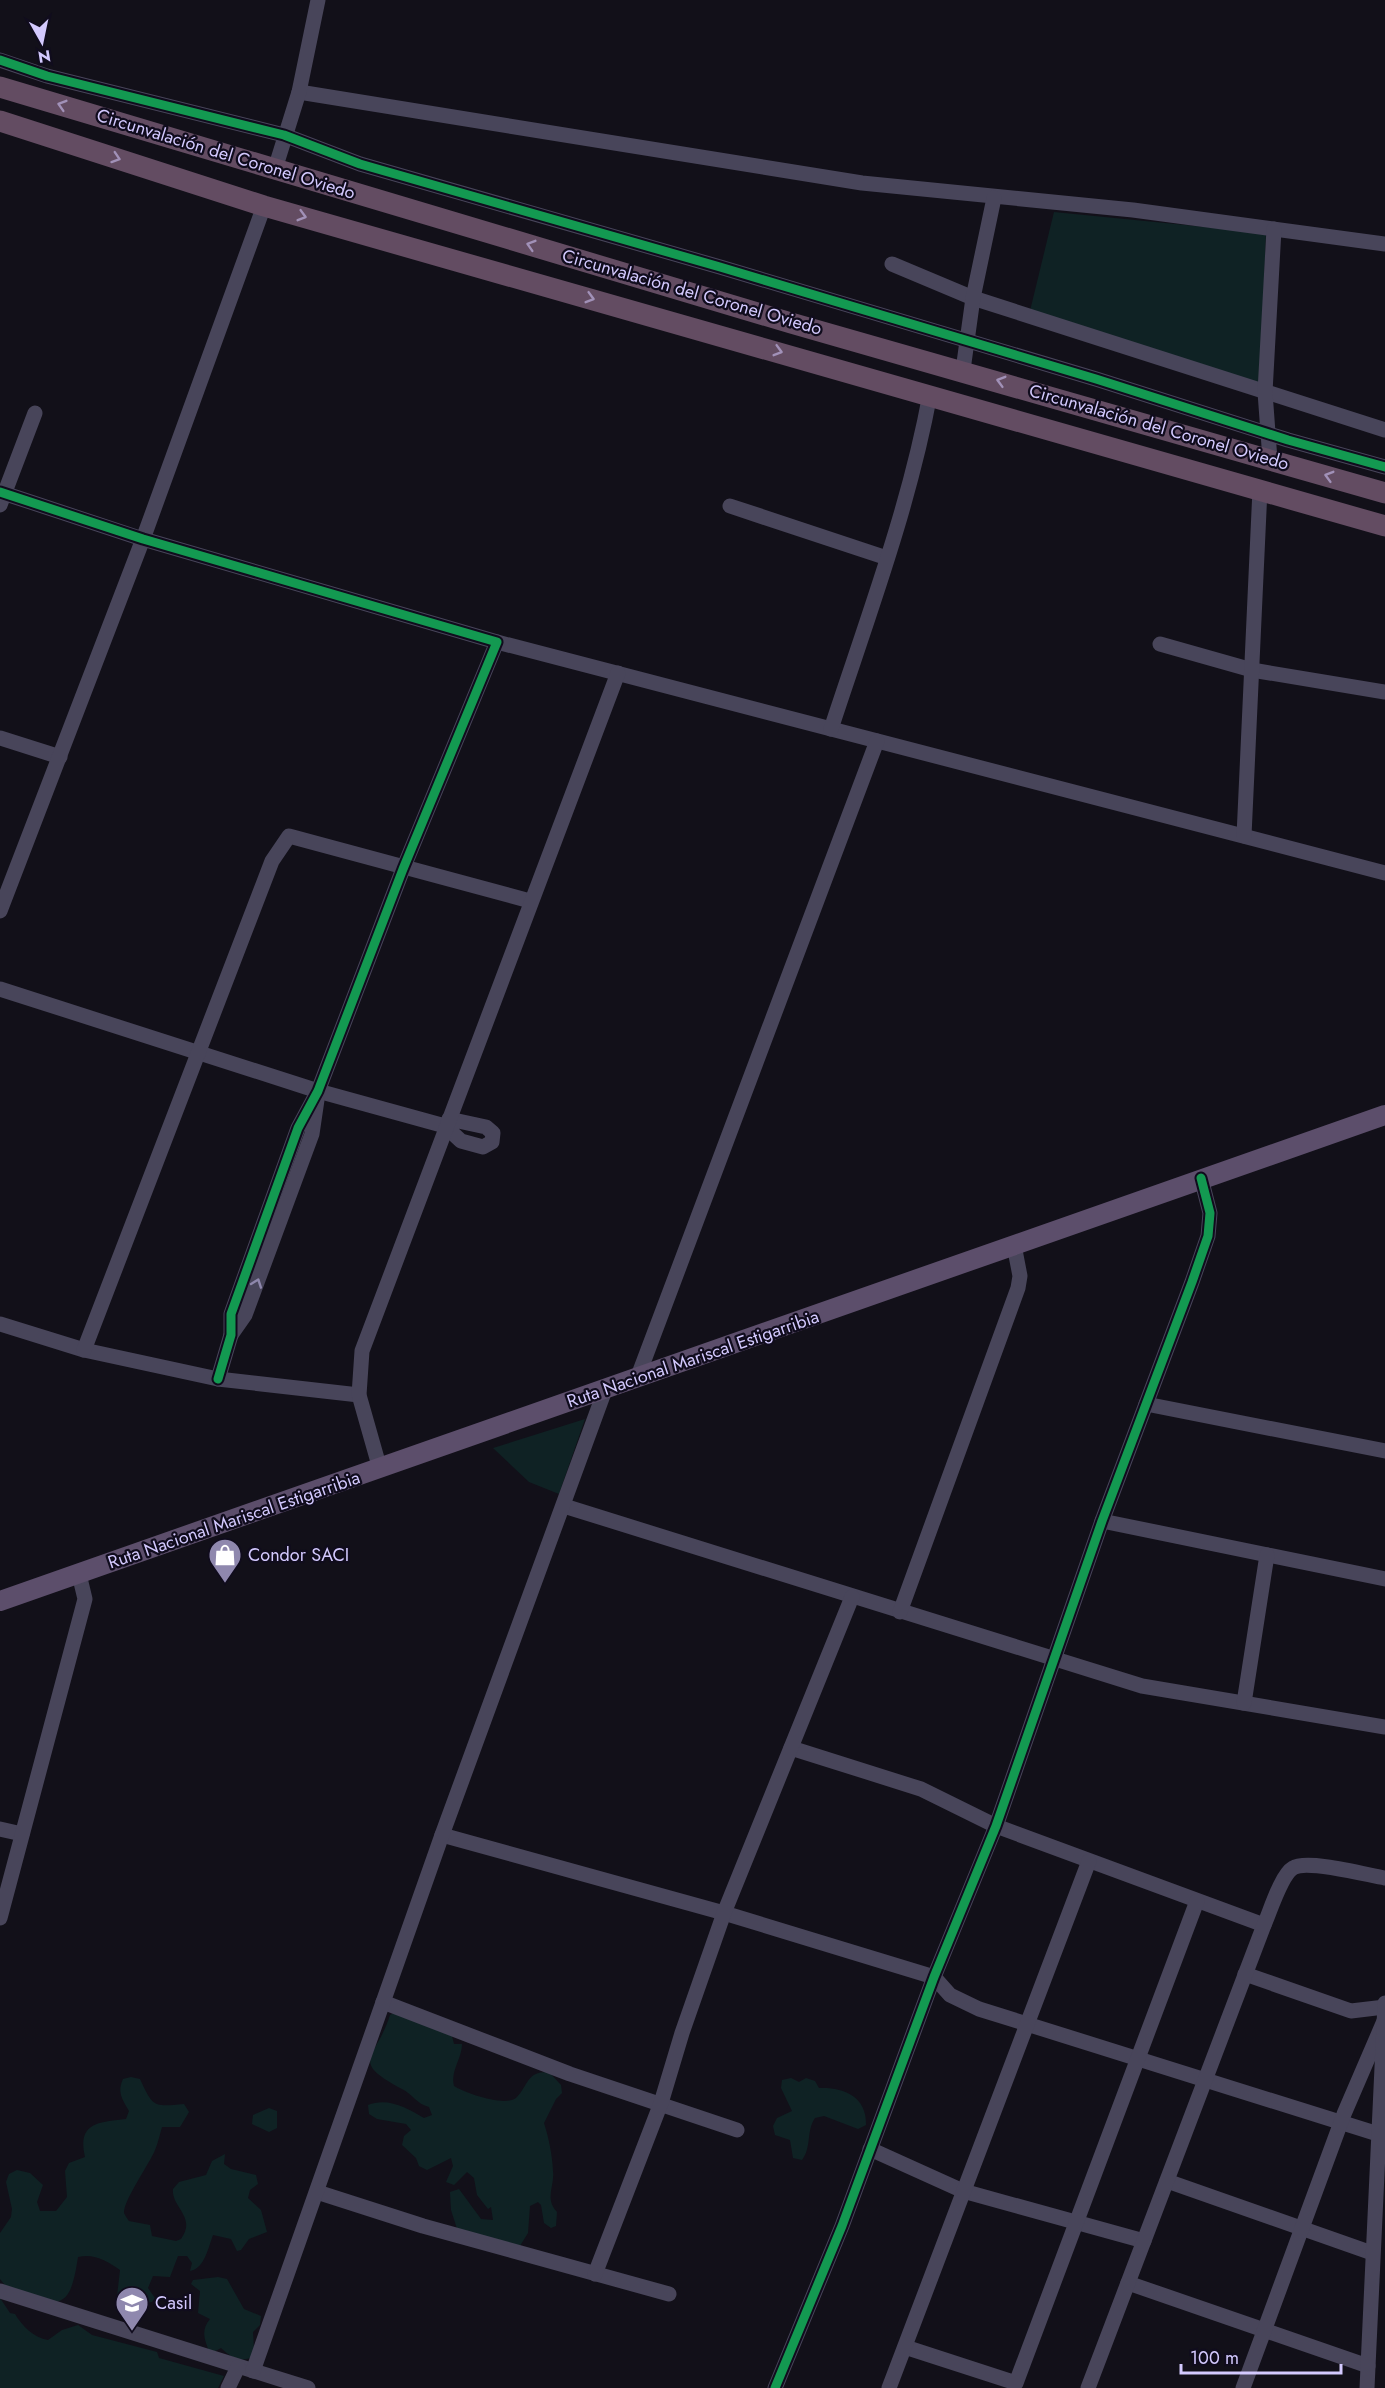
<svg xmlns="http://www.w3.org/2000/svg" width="1385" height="2388" font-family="Jost,sans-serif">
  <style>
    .green { fill: #0f2224 }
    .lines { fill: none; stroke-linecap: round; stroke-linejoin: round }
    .minor { stroke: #48455a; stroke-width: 15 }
    .major { stroke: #5c4e6b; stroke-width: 20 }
    .highway { stroke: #634c62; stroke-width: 21 }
    .cycleway-casing { stroke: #100c1d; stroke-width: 13 }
    .cycleway { stroke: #139951; stroke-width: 9 }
    .oneway { stroke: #a191b8 }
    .oneway2 { stroke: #8e87ac }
    .labels { text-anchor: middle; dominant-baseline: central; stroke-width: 4.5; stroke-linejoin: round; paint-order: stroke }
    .street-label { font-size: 18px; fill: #d3c9fe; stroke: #100c1d }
    .poi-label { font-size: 18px; fill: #d3c9fe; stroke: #100c1d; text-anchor: start }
  </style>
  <rect width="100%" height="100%" fill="#121019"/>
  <g class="green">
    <path d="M1054,212L1266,233L1260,385L1030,311Z"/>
    <path d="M585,1419L559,1494L529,1482L493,1448Z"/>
    <path d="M398,2011L452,2036L454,2044H462C462,2059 450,2071 454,2086C465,2093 507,2108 517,2097C529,2084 527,2071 549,2072L561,2085L562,2093L556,2099L544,2123C549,2139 552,2154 553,2171C555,2186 544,2198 557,2212L556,2226L551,2228L544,2223L541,2205L538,2202L530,2206L528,2233L518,2249L459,2235L451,2210L450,2192L459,2189L481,2219L493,2220L491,2207L488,2209L477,2195L474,2178L467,2172L454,2185L446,2182L453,2166L451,2158L427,2170L419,2166L416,2158L402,2145L404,2136L411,2130L406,2124L377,2119L369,2114L368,2105C388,2097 407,2108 424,2118L432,2115L429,2107C417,2104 412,2094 402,2089C348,2060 376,2060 390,2015Z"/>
    <path d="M131,2077L140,2079C153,2107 153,2107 184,2104L189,2112L180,2127H162C160,2134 158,2143 155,2150C150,2163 123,2201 124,2213C125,2215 128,2220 129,2221L150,2225L152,2236L176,2241L181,2239C197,2217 171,2207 173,2189L179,2182L206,2175L212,2161L225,2154L224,2164L231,2169L256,2175L258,2184L250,2190L248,2198L261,2210L267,2232L249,2239L241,2250L237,2251L231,2239L213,2235C208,2248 205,2268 190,2271L192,2263L187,2256H178L170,2277L153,2276L148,2288L155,2298L152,2302L139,2304L133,2320L125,2318L116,2305L120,2270C107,2261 94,2253 78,2257C70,2310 62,2305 16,2299L0,2279V2233L11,2217L12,2209L6,2182L9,2174L17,2170L30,2173L43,2185L37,2202L40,2211H56L67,2197L65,2171L69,2163L85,2157C77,2123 98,2122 126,2119L129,2111C122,2099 117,2092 123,2079Z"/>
    <path d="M791,2078L799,2082L806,2078L815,2081L819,2088C843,2087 867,2096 866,2125L858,2129L824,2116L815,2118C806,2131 812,2147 802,2160L793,2158L790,2140L775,2135L773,2126L777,2118L792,2111L781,2088L782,2080Z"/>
    <path d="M269,2108L277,2111V2128L269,2132L252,2124L253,2115Z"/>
    <path d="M218,2277L227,2279L244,2309L261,2316L260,2325L253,2332L254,2350L251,2358C237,2362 231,2357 221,2348L210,2354C205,2340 200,2331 210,2319L198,2313L200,2291L191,2284L193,2280Z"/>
    <path d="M0,2298L10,2313L15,2314C22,2326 34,2338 48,2340L62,2330L78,2325L92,2335L157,2352L159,2358L224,2376L218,2388H0Z"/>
  </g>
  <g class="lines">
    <g class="minor">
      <path d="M0,60L47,76L284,135L360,164L720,267L1096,379L1288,440L1385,467"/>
      <path d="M299,92L862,183L1133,210L1385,244"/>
      <path d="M275,169L299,92L318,0"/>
      <path d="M892,264L973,298L1385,430"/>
      <path d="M963,370L973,298L994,198"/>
      <path d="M1270,460L1265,392L1274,229"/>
      <path d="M0,492L143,539L497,642L403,869L318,1091L298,1128L231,1314V1335L218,1379"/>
      <path d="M0,505L35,413"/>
      <path d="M730,506L887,558"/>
      <path d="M497,642L1385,873"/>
      <path d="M1160,644L1252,670L1385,692"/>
      <path d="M831,729C867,619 909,508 930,394"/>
      <path d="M0,738L60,757"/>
      <path d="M1244,836L1260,489"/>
      <path d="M0,911L143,539L264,206"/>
      <path d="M0,989L318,1091L445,1126L461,1141L483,1147L492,1142L493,1133L486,1127L449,1119"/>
      <path d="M0,1324L84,1350L218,1379L359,1395"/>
      <path d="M231,1335L245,1315L312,1134L317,1100"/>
      <path d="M84,1350L272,861L289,836L530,901"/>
      <path d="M637,1379L877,741"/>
      <path d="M1146,1404L1385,1451"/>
      <path d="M380,1469L359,1395L362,1351L618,673"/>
      <path d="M564,1506L1142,1686L1385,1727"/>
      <path d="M1102,1521L1385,1579"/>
      <path d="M900,1612L1018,1288L1020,1276L1014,1245"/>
      <path d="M1244,1703L1267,1555"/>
      <path d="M791,1748L921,1789L996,1826L1264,1925"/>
      <path d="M0,1829L22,1834"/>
      <path d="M442,1835L724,1913L934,1977L950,1995L979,2009L1378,2134"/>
      <path d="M0,1918L85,1599L79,1574"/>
      <path d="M1245,1974L1351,2011L1385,2007"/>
      <path d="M383,2002L570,2074L737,2130"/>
      <path d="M870,2149L963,2191L1144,2241"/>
      <path d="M1167,2181L1372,2253"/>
      <path d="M317,2192L423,2226L669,2294"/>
      <path d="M595,2274L661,2103L682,2033L724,1913L852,1597"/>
      <path d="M1128,2283L1368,2366"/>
      <path d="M0,2291L308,2388"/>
      <path d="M905,2347L1016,2383L1197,1901"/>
      <path d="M253,2371L442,1835L605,1390"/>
      <path d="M228,2388L238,2367"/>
      <path d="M775,2388L842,2226L934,1977L996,1826L1102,1521L1192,1282L1208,1236L1210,1213L1201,1178"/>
      <path d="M889,2388L1089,1861"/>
      <path d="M1088,2388L1264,1925C1270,1912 1281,1875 1293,1868C1307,1859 1367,1875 1385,1878"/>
      <path d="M1243,2388L1344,2114L1384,2021"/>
      <path d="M1367,2388L1385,2003"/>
    </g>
    <path class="major" d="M0,1601L1385,1115"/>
    <g class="highway">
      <path d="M0,87L791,323L1385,493"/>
      <path d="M0,121L264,206L1385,526"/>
    </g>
    <g class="cycleway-casing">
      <g id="cycleway">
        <path d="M0,60L47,76L284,135L360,164L720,267L1096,379L1288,440L1385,467"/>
        <path d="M0,492L143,539L497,642L403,869L318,1091L298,1128L231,1314V1335L218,1379"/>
        <path d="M775,2388L842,2226L934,1977L996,1826L1102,1521L1192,1282L1208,1236L1210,1213L1201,1178"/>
      </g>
    </g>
    <use href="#cycleway" class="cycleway"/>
  </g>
  <defs><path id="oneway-chevron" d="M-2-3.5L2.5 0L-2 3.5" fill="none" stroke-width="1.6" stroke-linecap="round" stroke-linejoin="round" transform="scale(1.5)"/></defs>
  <g class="oneway">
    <use href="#oneway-chevron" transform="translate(62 105) rotate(-163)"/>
    <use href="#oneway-chevron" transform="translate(116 158) rotate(18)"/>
    <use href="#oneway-chevron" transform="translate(302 216) rotate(16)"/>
    <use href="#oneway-chevron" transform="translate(531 245) rotate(-163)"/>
    <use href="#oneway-chevron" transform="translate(590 298) rotate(16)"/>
    <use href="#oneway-chevron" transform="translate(778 351) rotate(16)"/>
    <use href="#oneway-chevron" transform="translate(1001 381) rotate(-164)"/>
    <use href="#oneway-chevron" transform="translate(1329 476) rotate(-164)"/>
  </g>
  <use class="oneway2" href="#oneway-chevron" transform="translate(257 1283) rotate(-70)"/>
  <defs>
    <g id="shop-pin" transform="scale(1.725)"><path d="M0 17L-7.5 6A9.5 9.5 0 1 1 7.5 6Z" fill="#8f88ae" stroke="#100c1d"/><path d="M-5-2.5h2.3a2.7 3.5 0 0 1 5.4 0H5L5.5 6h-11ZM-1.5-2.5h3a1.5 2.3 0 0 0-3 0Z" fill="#fff"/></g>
    <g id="school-pin" transform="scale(1.725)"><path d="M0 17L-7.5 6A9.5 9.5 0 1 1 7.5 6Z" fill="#8f88ae" stroke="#100c1d"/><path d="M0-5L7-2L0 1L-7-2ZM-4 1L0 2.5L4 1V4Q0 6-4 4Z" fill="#fff"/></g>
  </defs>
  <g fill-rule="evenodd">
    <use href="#shop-pin" x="225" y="1555"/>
    <use href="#school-pin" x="132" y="2303"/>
  </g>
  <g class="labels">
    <g class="street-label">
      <text transform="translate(226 154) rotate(17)">Circunvalación del Coronel Oviedo</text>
      <text transform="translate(692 292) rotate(16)">Circunvalación del Coronel Oviedo</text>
      <text transform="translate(1159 427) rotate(16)">Circunvalación del Coronel Oviedo</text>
      <text transform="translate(693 1359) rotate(-19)">Ruta Nacional Mariscal Estigarribia</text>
      <text transform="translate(234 1520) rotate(-19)">Ruta Nacional Mariscal Estigarribia</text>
    </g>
    <g class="poi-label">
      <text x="248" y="1555">Condor SACI</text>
      <text x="155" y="2303">Casil</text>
    </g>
  </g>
  <g transform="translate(42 42) rotate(171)" stroke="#100c1d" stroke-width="4.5" paint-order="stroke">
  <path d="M0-4.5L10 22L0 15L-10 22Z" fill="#d3c9fe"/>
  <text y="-9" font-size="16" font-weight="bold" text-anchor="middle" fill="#d3c9fe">N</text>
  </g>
  <path d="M1181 2364v9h160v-9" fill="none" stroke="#d3c9fe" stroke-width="3"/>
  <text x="1190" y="2364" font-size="18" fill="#d3c9fe" stroke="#100c1d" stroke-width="4.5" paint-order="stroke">100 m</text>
</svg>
